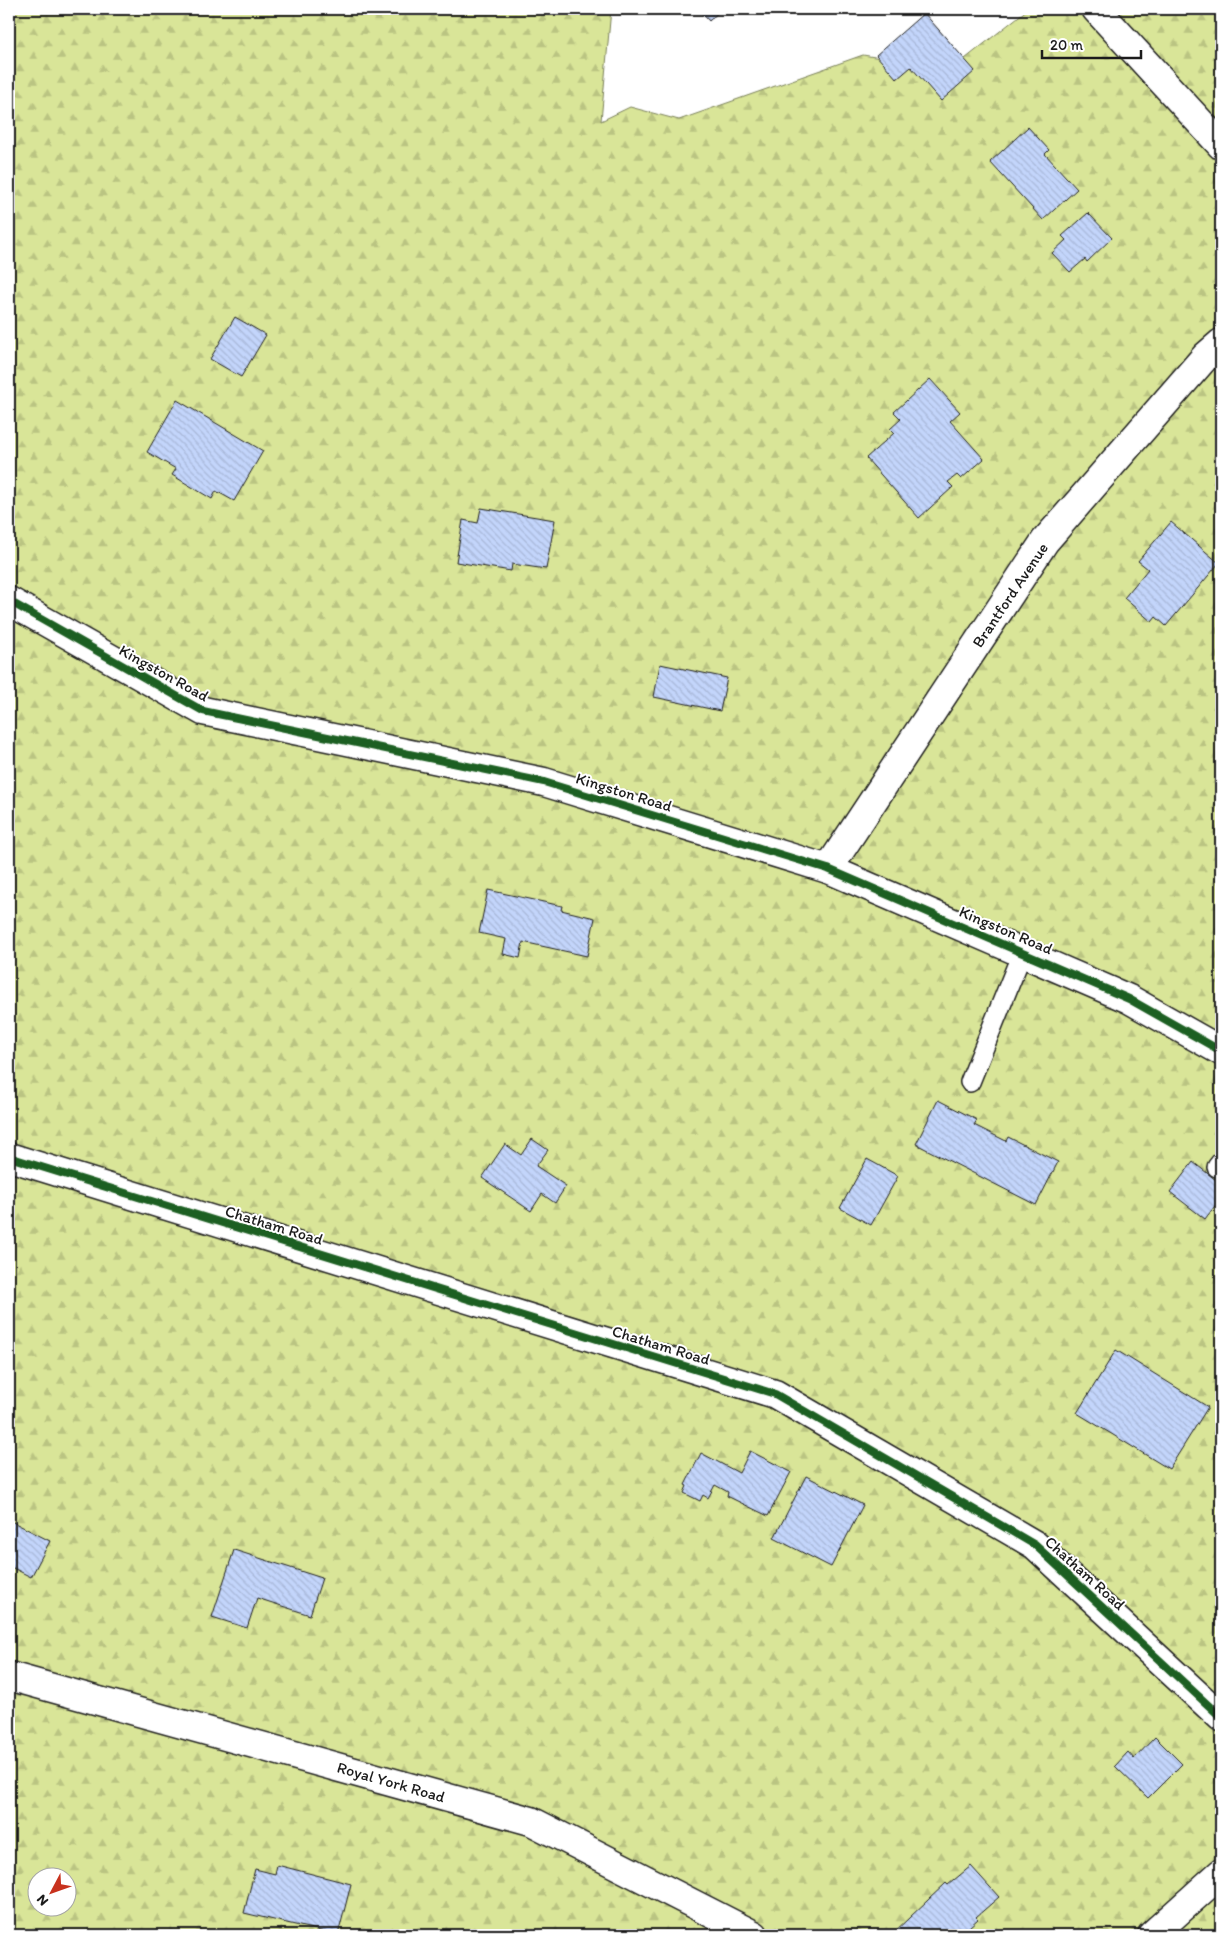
<svg xmlns="http://www.w3.org/2000/svg" width="1230" height="1944" font-family="Itim,sans-serif">
  <style>
    .forest { fill: url(#forest-firs); stroke: #7a805a; fill-rule: evenodd }
    .building { fill: url(#building-back-hatch); stroke: #1c1c1c }
    .lines { fill: none; stroke-linecap: round; stroke-linejoin: round }
    .service-casing { stroke: #1c1c1c; stroke-width: 22 }
    .minor-casing { stroke: #1c1c1c; stroke-width: 31 }
    .tertiary-casing { stroke: #1c1c1c; stroke-width: 31 }
    .secondary-casing { stroke: #1c1c1c; stroke-width: 31 }
    .service { stroke: #fff; stroke-width: 19 }
    .minor { stroke: #fff; stroke-width: 28 }
    .tertiary { stroke: #fff; stroke-width: 28 }
    .secondary { stroke: #fff; stroke-width: 28 }
    .cycleway-casing { stroke: #fff; stroke-width: 11 }
    .cycleway { stroke: #1b5e20; stroke-width: 8 }
    .labels { text-anchor: middle; dominant-baseline: central; stroke-width: 4; stroke-linejoin: round; paint-order: stroke }
    .street-label { font-size: 16px; fill: #1c1c1c; stroke: #fff }
  </style>
  <defs>
    <pattern id="forest-firs" width="22" height="20" patternUnits="userSpaceOnUse" patternTransform="scale(1.25)"><rect width="22" height="20" fill="#d9e598"/><path d="M5 1l3.5 6h-7zM16 11l3.5 6h-7z" fill="#bac482"/></pattern>
    <pattern id="building-back-hatch" width="6" height="6" patternUnits="userSpaceOnUse" patternTransform="scale(1.25)"><rect width="6" height="6" fill="#c3d5fb"/><path d="M-1 5l2 2M0 0l6 6M5-1l2 2" fill="none" stroke="#a7b6d7"/></pattern>
  </defs>
  <rect width="100%" height="100%" fill="#fff"/>
  <filter id="ink" filterUnits="userSpaceOnUse"><feTurbulence type="fractalNoise" baseFrequency=".02" numOctaves="2"/><feDisplacementMap in="SourceGraphic" scale="10" xChannelSelector="R" yChannelSelector="G"/><feConvolveMatrix kernelMatrix="1 2 1 2 8 2 1 2 1" color-interpolation-filters="sRGB"/></filter>
  <g filter="url(#ink)">
    <path class="forest" d="M9,9H611L601,121L630,107L679,120L863,55L951,70L1028,9H1221V1935H9ZM38,1876H68V1906H38Z"/>
    <g class="building">
      <path d="M698,9H722L709,21Z"/>
      <path d="M924,13L975,71L941,101L911,67L897,79L876,55Z"/>
      <path d="M1028,127L1049,150L1045,154L1077,189L1043,220L990,162Z"/>
      <path d="M1088,213L1112,238L1087,262L1085,259L1070,272L1052,253L1066,240L1062,236Z"/>
      <path d="M235,317L266,335L241,377L210,359Z"/>
      <path d="M930,379L960,412L950,421L984,459L961,479L957,475L948,482L953,487L919,518L866,458L894,433L890,429L901,419L894,412Z"/>
      <path d="M177,400L263,451L234,501L216,491L212,499L172,475L176,469L147,452Z"/>
      <path d="M481,508L555,520L546,569L512,564L511,571L456,562L463,520L478,523Z"/>
      <path d="M1171,522L1219,563L1166,626L1156,617L1152,622L1124,598L1148,569L1138,561Z"/>
      <path d="M660,664L727,678L720,711L654,697Z"/>
      <path d="M488,890L562,906L561,910L595,918L587,956L523,942L520,958L503,954L506,939L479,933Z"/>
      <path d="M938,1100L977,1120L974,1125L1006,1141L1008,1137L1058,1162L1036,1205L916,1144Z"/>
      <path d="M532,1139L548,1150L536,1166L566,1186L555,1203L542,1194L531,1211L482,1178L505,1144L521,1155Z"/>
      <path d="M867,1159L898,1176L871,1225L840,1208Z"/>
      <path d="M1193,1162L1221,1184V1198L1205,1219L1170,1192Z"/>
      <path d="M1116,1350L1208,1407L1169,1469L1077,1413Z"/>
      <path d="M750,1451L791,1472L768,1516L727,1496L728,1492L715,1485L708,1498L703,1495L700,1501L684,1493L687,1486L685,1485L701,1453L739,1473Z"/>
      <path d="M806,1476L863,1505L831,1567L774,1538Z"/>
      <path d="M9,1520L50,1541L31,1577L9,1566Z"/>
      <path d="M234,1550L322,1578L310,1615L257,1598L247,1628L212,1617Z"/>
      <path d="M1155,1737L1182,1764L1148,1798L1115,1766L1128,1752L1134,1759Z"/>
      <path d="M277,1865L351,1884L338,1935L244,1913L255,1869L275,1874Z"/>
      <path d="M971,1866L999,1897L976,1917L978,1919L960,1935H891L946,1883L948,1885Z"/>
    </g>
    <g class="lines">
      <g class="service-casing">
        <g id="service">
          <path d="M970,1082L1022,953"/>
          <path d="M1217,1167L1221,1162"/>
        </g>
      </g>
      <g class="minor-casing">
        <g id="minor">
          <path d="M9,601L203,711L544,782L828,869L1129,999L1221,1051"/>
          <path d="M828,869L1045,541L1206,356L1221,343"/>
          <path d="M9,1157L775,1394L1035,1545L1221,1717"/>
          <path d="M9,1676L531,1821L754,1935"/>
        </g>
      </g>
      <g class="tertiary-casing">
        <path id="tertiary" d="M1152,1935L1221,1873"/>
      </g>
      <g class="secondary-casing">
        <path id="secondary" d="M1096,9L1221,145"/>
      </g>
      <use href="#service" class="service"/>
      <use href="#minor" class="minor"/>
      <use href="#tertiary" class="tertiary"/>
      <use href="#secondary" class="secondary"/>
      <g class="cycleway-casing">
        <g id="cycleway">
          <path d="M9,601L203,711L544,782L828,869L1129,999L1221,1051"/>
          <path d="M9,1157L775,1394L1035,1545L1221,1717"/>
        </g>
      </g>
      <use href="#cycleway" class="cycleway"/>
    </g>
  </g>
  <g class="labels">
    <g class="street-label">
      <text transform="translate(1010 595) rotate(-56)">Brantford Avenue</text>
      <text transform="translate(164 673) rotate(29)">Kingston Road</text>
      <text transform="translate(624 792) rotate(17)">Kingston Road</text>
      <text transform="translate(1006 930) rotate(23)">Kingston Road</text>
      <text transform="translate(274 1225) rotate(17)">Chatham Road</text>
      <text transform="translate(661 1345) rotate(17)">Chatham Road</text>
      <text transform="translate(1085 1573) rotate(42)">Chatham Road</text>
      <text transform="translate(391 1782) rotate(16)">Royal York Road</text>
    </g>
  </g>
  <rect width="1230" height="1944" fill="none" stroke="#fff" stroke-width="30"/>
  <rect x="15" y="15" width="1200" height="1914" fill="none" stroke="#1c1c1c" stroke-width="2" filter="url(#ink)"/>
  <g transform="translate(52 1892) rotate(229)"><circle r="24" fill="#ffffff" stroke="#a4a4a4"/>
  <path d="M0-4L9 19L0 12L-9 19Z" fill="#c8321e"/>
  <text y="-8" font-size="14" font-weight="bold" text-anchor="middle" fill="#1c1c1c">N</text>
  </g>
  <path d="M1042 50v8h99v-8" fill="none" stroke="#1c1c1c" stroke-width="2.5"/>
  <text x="1050" y="50" font-size="15" fill="#1c1c1c" stroke="#ffffff" stroke-width="4" paint-order="stroke">20 m</text>
</svg>
